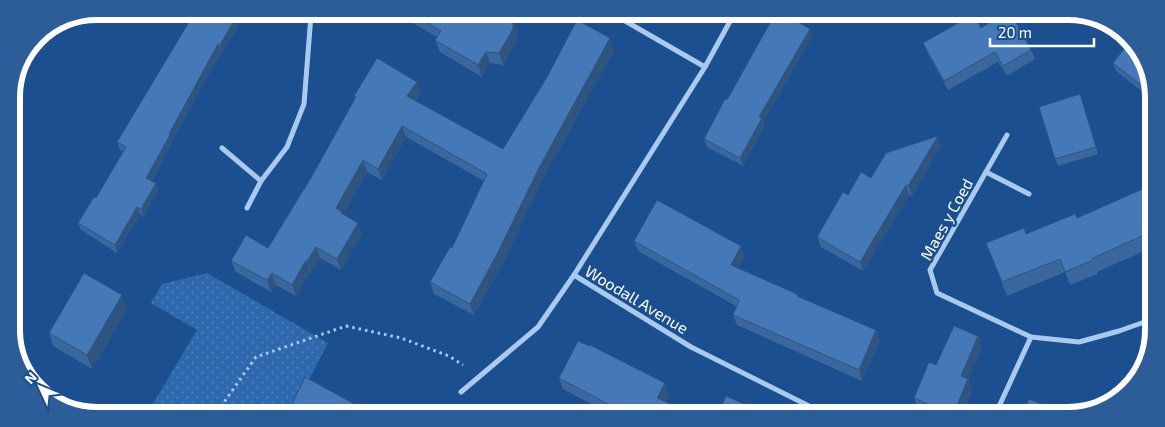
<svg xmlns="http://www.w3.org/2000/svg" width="1165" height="427" font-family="'Exo 2',sans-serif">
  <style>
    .park { fill: url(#park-dots) }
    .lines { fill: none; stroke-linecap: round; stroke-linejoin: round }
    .path { stroke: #a9c9ee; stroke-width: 3; stroke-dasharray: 2.5 4; stroke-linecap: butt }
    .minor { stroke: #a9c9ee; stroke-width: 5 }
    .wall { fill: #3a679d }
    .shaded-wall { fill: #305480 }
    .building { fill: #4478b7; stroke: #305480 }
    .labels { text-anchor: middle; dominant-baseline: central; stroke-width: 5; stroke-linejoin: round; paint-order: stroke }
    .street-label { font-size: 16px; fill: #fff; stroke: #1b4f8f }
    .rim { fill: none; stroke: #fff; stroke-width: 6 }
  </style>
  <defs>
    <pattern id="park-dots" width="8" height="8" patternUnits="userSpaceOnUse" patternTransform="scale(1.25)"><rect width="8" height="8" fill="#2e69ad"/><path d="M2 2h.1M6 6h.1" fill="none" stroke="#4d80b9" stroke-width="1.8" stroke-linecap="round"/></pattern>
  </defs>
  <rect width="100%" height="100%" fill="#1b4f8f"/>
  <path class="park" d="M207,273L328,343L292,412H148L197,330L151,303L162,284Z"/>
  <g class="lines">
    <path class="path" d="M217,412L256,357L346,326L401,338L449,356L463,365"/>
    <g class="minor">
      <path d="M613,14L705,67L574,275L691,347L827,415"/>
      <path d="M705,67L734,14"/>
      <path d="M222,148L261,181"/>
      <path d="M986,172L1029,194"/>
      <path d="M247,208L261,181L287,147L304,104L311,15L313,12"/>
      <path d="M12,263L14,260"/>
      <path d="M1031,337L1079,342L1119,331L1150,320"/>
      <path d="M461,392L538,327L574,275"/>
      <path d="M995,415L1031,337L937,293L930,270L1007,135"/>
    </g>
  </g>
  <g class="wall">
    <path d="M246,12L222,53L221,52L172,141V142L152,181L156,183L158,191L144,217L140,214L117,253L81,230L78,223L96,198L123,151L120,150L117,142Z"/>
    <path d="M395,13H506L517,29V40L503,65L490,63L482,77L440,52L435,40L437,37Z"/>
    <path d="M981,28L1031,50L1035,59L1007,76L998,62L948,90L927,52L923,43Z"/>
    <path d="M810,29L812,36L763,123L764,126L743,166L707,147L704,139L727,100Z"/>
    <path d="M614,50L544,177L501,267L474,315L434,294L430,282L452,248L484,181L406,137L382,180L367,172L343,215L362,234L341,270L320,258L311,273L310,272L296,296L276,285L271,292L236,272L231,261L268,248L312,176L355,98L354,96L421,93L416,101L503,149Z"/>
    <path d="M1113,63L1153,86V100L1116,71Z"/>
    <path d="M1082,102L1098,154L1058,166L1055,159Z"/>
    <path d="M938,136L941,146L912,196L909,195L863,271L821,247L817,237L871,178Z"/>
    <path d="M1151,203V248L1097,272L1098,274L1070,285L1065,272L1007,296L986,243L1026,234L1077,218Z"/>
    <path d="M634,241L745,257L738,268L797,294L798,297L880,340L862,381L737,325L733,315L736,306L638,251Z"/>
    <path d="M127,309L92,369L53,346L49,333Z"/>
    <path d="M978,336L982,347L968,379L972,390L962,415H931L918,409L914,398L936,365Z"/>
    <path d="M559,378L669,394L665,402L693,414H610L563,389Z"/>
  </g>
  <g class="shaded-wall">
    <path d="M239,12H246L222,53L220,45Z"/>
    <path d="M513,18L517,29V40L503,65L499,53Z"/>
    <path d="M810,29L812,36L763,123L764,126L743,166L740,158L759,117Z"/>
    <path d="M610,38L614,50L544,177L501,267L474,315L470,304L540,166Z"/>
    <path d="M218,44L221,52L172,141V142L149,186L146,178L169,134Z"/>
    <path d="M486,52L490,63L482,77L478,65Z"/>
    <path d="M417,82L421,93L411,108L407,96Z"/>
    <path d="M1153,90V99L1151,93Z"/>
    <path d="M402,126L406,137L382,180L378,169Z"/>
    <path d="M938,136L941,146L912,196L908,186Z"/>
    <path d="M363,160L367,172L343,215L336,208Z"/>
    <path d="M156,183L158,191L144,217L141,209Z"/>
    <path d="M906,185L909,195L863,271L860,262Z"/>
    <path d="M137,207L140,214L117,253L115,245Z"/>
    <path d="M358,223L362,234L341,270L337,259Z"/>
    <path d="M741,246L745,257L734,275L731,265Z"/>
    <path d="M316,247L320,258L311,273L307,261Z"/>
    <path d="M306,260L310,272L296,296L292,285Z"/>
    <path d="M272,273L276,285L271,292L267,280Z"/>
    <path d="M122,295L127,309L92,369L87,355Z"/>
    <path d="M876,330L880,340L862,381L859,370Z"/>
    <path d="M978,336L982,347L968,379L972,390L962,415H953L961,376Z"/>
    <path d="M665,383L669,394L661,409L657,398Z"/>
  </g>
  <g class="building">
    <path d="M195,12H239L220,45L218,44L169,134L170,135L146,178L156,183L141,209L137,207L115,245L78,223L94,197L96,198L126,147L117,142Z"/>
    <path d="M410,13H506L513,18V29L499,53L486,52L478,65L435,40L441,31Z"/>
    <path d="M775,14H784L810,29L759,117L762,118L740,158L704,139L725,99L727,100Z"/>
    <path d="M972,15H974L981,28L1002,15H1012L1031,50L1003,66L995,52L944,81L923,43Z"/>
    <path d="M577,20L610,38L540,166L496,256L470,304L430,282L450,247L452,248L487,174L402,126L378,169L363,160L336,208L342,212L341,213L358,223L337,259L316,247L307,261L306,260L292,285L272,273L267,280L231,261L246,235L268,248L312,176L356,97L354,96L377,58L417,82L407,96L503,149L547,77Z"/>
    <path d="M1131,40L1133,41L1153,86V90L1151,93L1113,63Z"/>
    <path d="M1080,94L1096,147L1055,159L1039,107Z"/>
    <path d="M938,136L908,186L906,185L860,262L817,237L843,192L848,195L861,172L871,178L886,153Z"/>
    <path d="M1145,188L1151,203V232L1093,258V260L1065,272L1060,259L1002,282L986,243L1024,228L1026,234L1075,214L1077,218Z"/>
    <path d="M657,200L741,246L731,265L797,294V296L876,330L859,370L733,315L739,300L634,241Z"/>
    <path d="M84,273L122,295L87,355L49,333Z"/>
    <path d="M954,326L978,336L961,376L968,379L953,415L914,398L929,362L936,365Z"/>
    <path d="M578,341L589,346L590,345L665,383L657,398L693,414H627L559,378Z"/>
    <path d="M305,377L371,413L288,412Z"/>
    <path d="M726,396L760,411L759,414H718Z"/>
    <path d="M1029,399L1062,413L1060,416L1022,415Z"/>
  </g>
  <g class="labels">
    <g class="street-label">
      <text transform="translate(946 219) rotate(-61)">Maes y Coed</text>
      <text transform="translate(637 299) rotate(31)">Woodall Avenue</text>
    </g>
  </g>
  <path d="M0 0H1165V427H0ZM97 20H1068A77 77 0 0 1 1145 97V330A77 77 0 0 1 1068 407H97A77 77 0 0 1 20 330V97A77 77 0 0 1 97 20Z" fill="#2d5d98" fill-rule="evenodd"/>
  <path class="rim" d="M97 20H1068A77 77 0 0 1 1145 97V330A77 77 0 0 1 1068 407H97A77 77 0 0 1 20 330V97A77 77 0 0 1 97 20Z"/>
  <g transform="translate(40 387) rotate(314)" stroke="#1b4f8f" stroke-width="4" paint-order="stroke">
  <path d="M0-4L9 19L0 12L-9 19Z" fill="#ffffff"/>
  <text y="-8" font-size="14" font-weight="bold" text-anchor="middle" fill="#ffffff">N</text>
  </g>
  <path d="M990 38v8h104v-8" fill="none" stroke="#ffffff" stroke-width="2.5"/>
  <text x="998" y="38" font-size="15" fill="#ffffff" stroke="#1b4f8f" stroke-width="4" paint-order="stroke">20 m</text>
</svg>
